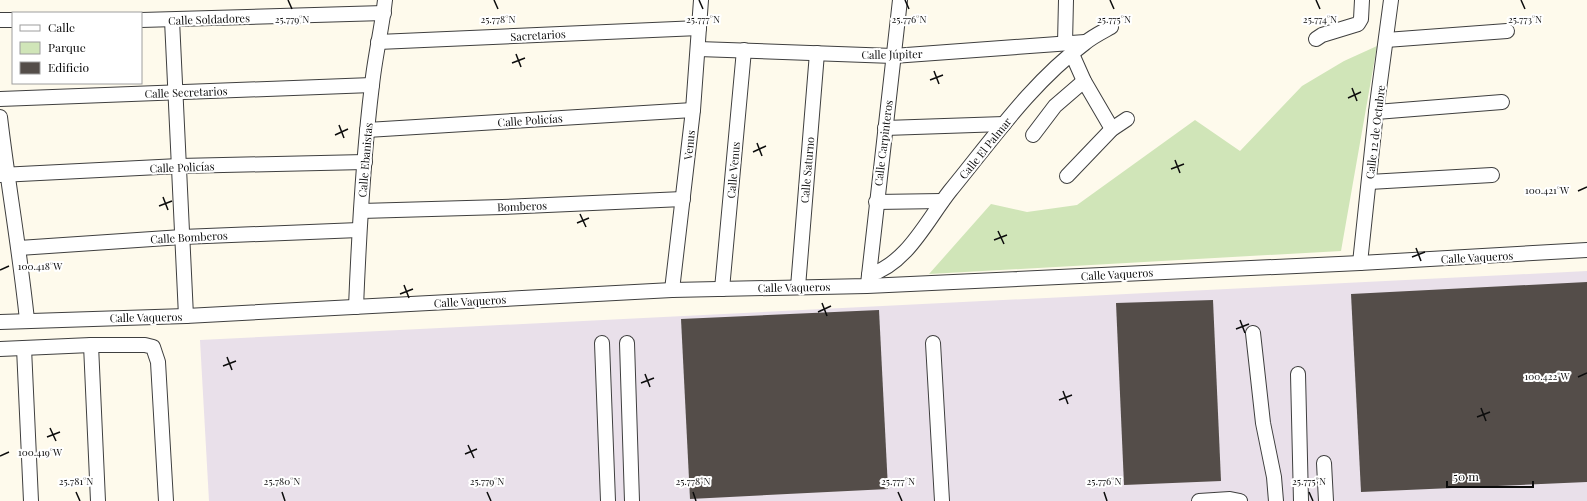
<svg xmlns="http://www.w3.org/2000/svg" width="1587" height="501" font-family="'Playfair Display',serif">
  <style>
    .industrial { fill: #e9e0ea }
    .green { fill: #d0e5b8 }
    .building { fill: #544d49 }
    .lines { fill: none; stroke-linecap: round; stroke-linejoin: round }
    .minor-casing { stroke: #3f3f3f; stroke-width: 16 }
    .minor { stroke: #fff; stroke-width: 14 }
    .ticks { fill: none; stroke: #0c0c0c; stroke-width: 1.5 }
    .labels { text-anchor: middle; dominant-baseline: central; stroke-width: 4; stroke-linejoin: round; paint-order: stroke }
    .street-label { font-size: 11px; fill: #0c0c0c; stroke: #fff }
    .ticks-label { font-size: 10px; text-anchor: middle; fill: #0c0c0c; stroke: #fff; stroke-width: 4; stroke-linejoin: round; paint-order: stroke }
  </style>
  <rect width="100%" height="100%" fill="#fefaec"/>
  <path class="industrial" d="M1587,271V501H209L200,340Z"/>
  <path class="green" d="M1377,46L1341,251L929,274L991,204L1027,212L1077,205L1195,120L1240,151L1302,86L1344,61Z"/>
  <g class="building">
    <path d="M1587,282V482L1361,492L1351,294Z"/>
    <path d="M1213,300L1221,481L1124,485L1116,303Z"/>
    <path d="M879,310L888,489L690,499L681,319Z"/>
  </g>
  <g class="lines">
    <g class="minor-casing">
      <g id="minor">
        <path d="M0,20H13"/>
        <path d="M141,20L384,13"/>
        <path d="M172,20L186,316"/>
        <path d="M1316,39L1322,35L1358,24L1361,19L1362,0"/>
        <path d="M1386,40L1507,31"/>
        <path d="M378,42L699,28"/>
        <path d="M1065,43L1066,0"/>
        <path d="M698,49L893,56L1085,42"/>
        <path d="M1072,54L1084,81L1112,129"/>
        <path d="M0,99L372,85"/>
        <path d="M1376,112L1502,102"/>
        <path d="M0,117C8,185 20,252 27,320"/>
        <path d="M885,128L1004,124"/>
        <path d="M367,130L693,110"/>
        <path d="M1033,135L1055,106L1084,81"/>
        <path d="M0,175L179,166L365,162"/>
        <path d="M1067,176L1112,129L1127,119"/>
        <path d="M1369,182L1492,175"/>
        <path d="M876,202L942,201"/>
        <path d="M361,211L502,207L683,199"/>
        <path d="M19,248L182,237L359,230"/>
        <path d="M1360,263L1376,112L1391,0"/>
        <path d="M869,275C907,264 927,220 950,191C992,140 1031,83 1085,43C1092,37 1102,32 1111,27"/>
        <path d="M868,284L900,0"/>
        <path d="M798,287L817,53"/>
        <path d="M722,289L744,50"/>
        <path d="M672,290L693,110L701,0"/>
        <path d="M356,307C359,233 363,158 372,85C375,56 382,28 385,0"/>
        <path d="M0,322L186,316L672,290L867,286L1360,263L1587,250"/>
        <path d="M1253,333L1263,423L1274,477L1276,501"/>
        <path d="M602,343L608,501"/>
        <path d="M627,343L632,501"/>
        <path d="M933,343L942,501"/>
        <path d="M91,345L98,501"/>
        <path d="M24,348L31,501"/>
        <path d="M0,349L91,345H145L153,347L158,362L166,501"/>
        <path d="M1298,374L1301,501"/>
        <path d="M1324,463L1326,501"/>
        <path d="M1199,501L1230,499L1240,501"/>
      </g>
    </g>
    <use href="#minor" class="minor"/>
  </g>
  <path class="ticks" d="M288,0L292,9M494,0L498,9M699,0L703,9M905,0L909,9M1110,0L1114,9M1316,0L1320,9M1521,0L1525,9M516,54L521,67M512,63L525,58M934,71L939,84M930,80L943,75M1352,88L1357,101M1348,98L1361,92M339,125L344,138M335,135L348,129M757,143L762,156M753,152L766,146M1175,160L1180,173M1171,169L1184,164M1578,191L1587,187M163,197L168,210M159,206L172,201M580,214L586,227M577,223L589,218M998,231L1004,244M994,240L1007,235M1416,248L1421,261M1412,257L1425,252M0,270L9,266M404,285L409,298M400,294L413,289M822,303L827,316M818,312L831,306M1240,320L1245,333M1236,329L1249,324M227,357L232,370M223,366L236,361M645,374L650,387M1578,377L1587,373M641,383L654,378M1063,391L1068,404M1059,400L1072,395M1481,408L1486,421M1477,417L1490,412M50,428L56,441M47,437L60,432M468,445L474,458M465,454L477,449M0,456L9,452M76,492L80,501M282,492L285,501M487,492L491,501M693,492L696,501M898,492L902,501M1104,492L1107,501M1309,492L1313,501"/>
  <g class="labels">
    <g class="street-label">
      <text transform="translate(209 19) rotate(-2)">Calle Soldadores</text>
      <text transform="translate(538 35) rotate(-3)">Sacretarios</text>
      <text transform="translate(892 54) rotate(-1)">Calle Júpiter</text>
      <text transform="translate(186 92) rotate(-2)">Calle Secretarios</text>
      <text transform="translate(530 120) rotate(-4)">Calle Policías</text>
      <text transform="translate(1375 132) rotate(-83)">Calle 12 de Octubre</text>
      <text transform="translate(883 143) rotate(-83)">Calle Carpinteros</text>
      <text transform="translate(689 145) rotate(-84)">Venus</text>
      <text transform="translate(985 148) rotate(-51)">Calle El Palmar</text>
      <text transform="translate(365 160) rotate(-85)">Calle Ebanistas</text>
      <text transform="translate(182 167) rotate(-2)">Calle Policías</text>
      <text transform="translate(733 170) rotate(-85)">Calle Venus</text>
      <text transform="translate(807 170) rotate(-85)">Calle Saturno</text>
      <text transform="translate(522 206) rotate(-2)">Bomberos</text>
      <text transform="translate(189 237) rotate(-3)">Calle Bomberos</text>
      <text transform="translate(1477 257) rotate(-3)">Calle Vaqueros</text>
      <text transform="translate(1117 274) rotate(-3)">Calle Vaqueros</text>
      <text transform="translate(794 287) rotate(-1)">Calle Vaqueros</text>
      <text transform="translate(470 301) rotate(-3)">Calle Vaqueros</text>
      <text transform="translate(146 317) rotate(-1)">Calle Vaqueros</text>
    </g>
  </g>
  <g class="ticks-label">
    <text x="292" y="23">25.779°N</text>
    <text x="498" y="23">25.778°N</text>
    <text x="703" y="23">25.777°N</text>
    <text x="909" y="23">25.776°N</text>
    <text x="1114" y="23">25.775°N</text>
    <text x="1320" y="23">25.774°N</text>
    <text x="1525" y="23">25.773°N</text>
    <text x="1547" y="194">100.421°W</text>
    <text x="40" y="270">100.418°W</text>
    <text x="1547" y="380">100.422°W</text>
    <text x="40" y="456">100.419°W</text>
    <text x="76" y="485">25.781°N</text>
    <text x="282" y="485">25.780°N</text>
    <text x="487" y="485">25.779°N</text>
    <text x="693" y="485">25.778°N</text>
    <text x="898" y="485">25.777°N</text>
    <text x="1104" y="485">25.776°N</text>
    <text x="1309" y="485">25.775°N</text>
  </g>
  <rect x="12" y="12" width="130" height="72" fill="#ffffff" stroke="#9e9e9e"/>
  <rect x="20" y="25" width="20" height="6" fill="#ffffff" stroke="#9e9e9e"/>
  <text x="48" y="32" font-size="12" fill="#0c0c0c">Calle</text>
  <rect x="20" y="42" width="20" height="12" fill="#d0e5b8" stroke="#9e9e9e"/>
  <text x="48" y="52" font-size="12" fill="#0c0c0c">Parque</text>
  <rect x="20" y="62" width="20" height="12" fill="#544d49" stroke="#9e9e9e"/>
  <text x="48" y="72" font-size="12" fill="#0c0c0c">Edificio</text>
  <path d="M1447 481v6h86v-6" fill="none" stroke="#0c0c0c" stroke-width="2"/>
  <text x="1453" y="481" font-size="12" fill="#0c0c0c" stroke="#ffffff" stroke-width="3" paint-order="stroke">50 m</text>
</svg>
